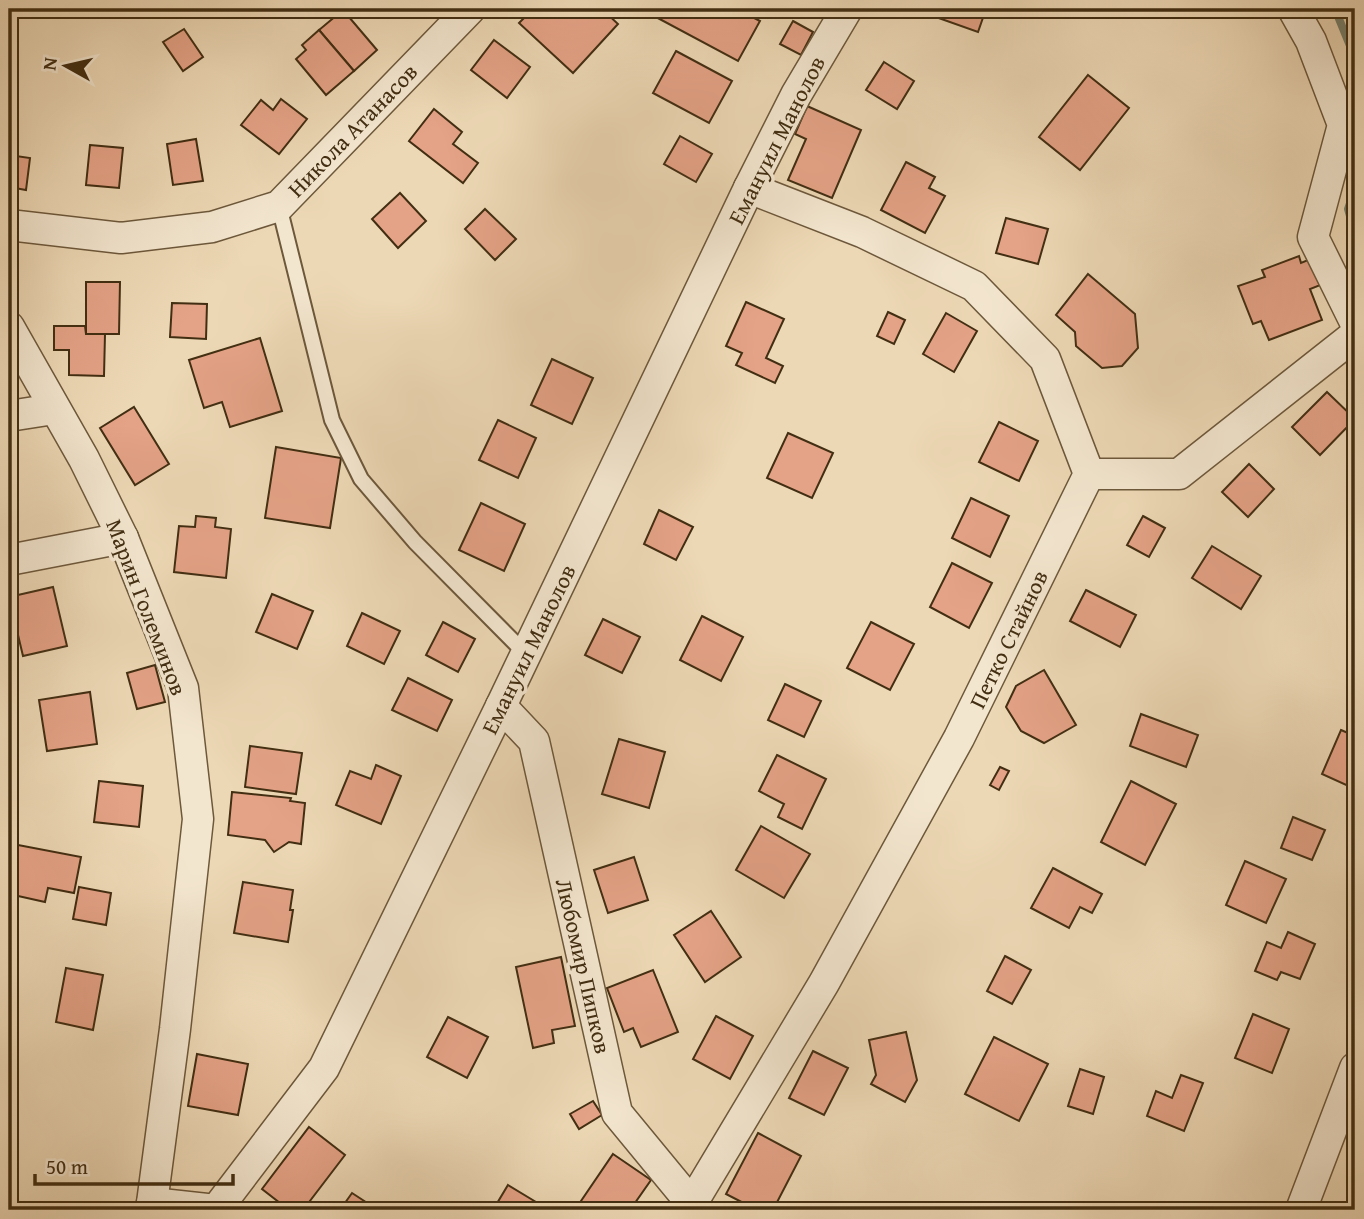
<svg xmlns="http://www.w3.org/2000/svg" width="1364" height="1219" font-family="'Gentium Book Plus',serif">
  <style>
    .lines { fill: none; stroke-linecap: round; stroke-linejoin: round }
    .stream { stroke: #76826e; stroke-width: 8 }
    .building { fill: #e4a286; stroke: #422e12; stroke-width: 2 }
    .service-casing { stroke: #6d583b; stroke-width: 18 }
    .minor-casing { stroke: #6d583b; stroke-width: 33 }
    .service { stroke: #f3e6cf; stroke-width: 14 }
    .minor { stroke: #f3e6cf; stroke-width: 30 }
    .labels { text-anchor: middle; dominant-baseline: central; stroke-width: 7; stroke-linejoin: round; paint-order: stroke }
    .street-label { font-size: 23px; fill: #422e12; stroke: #f3e6cf }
  </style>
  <rect width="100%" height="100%" fill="#edd8b5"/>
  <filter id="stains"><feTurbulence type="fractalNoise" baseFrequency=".00286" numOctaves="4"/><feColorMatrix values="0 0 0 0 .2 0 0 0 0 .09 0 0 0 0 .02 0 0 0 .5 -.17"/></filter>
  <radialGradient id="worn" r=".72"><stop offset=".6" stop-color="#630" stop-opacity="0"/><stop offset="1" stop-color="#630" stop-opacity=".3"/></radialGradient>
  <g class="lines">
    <g class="stream">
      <path d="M1335,9L1355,58"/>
      <path d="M1355,189L1348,209L1355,234"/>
    </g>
  </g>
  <g class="building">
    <path d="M533,9H602L618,24L573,73L519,23Z"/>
    <path d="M658,9H737L760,21L738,61L654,16Z"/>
    <path d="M916,9H986L978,32L916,10Z"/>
    <path d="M343,10L377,50L354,71L319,30Z"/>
    <path d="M793,21L813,32L801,55L780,44Z"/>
    <path d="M184,29L203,57L183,71L163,42Z"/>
    <path d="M319,30L354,71L326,95L296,59L306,50L302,45Z"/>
    <path d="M494,40L530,67L507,98L471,70Z"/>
    <path d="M676,51L732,81L709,123L653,93Z"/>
    <path d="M884,62L914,81L897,109L866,90Z"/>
    <path d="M1088,75L1129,108L1080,170L1039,137Z"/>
    <path d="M281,99L307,119L279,154L241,125L261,100L273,110Z"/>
    <path d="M807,106L861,130L832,198L788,180L806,139L795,134Z"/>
    <path d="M434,109L462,132L453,144L478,163L463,183L409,141Z"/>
    <path d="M680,136L712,154L696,182L664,164Z"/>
    <path d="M196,139L203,181L173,185L167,144Z"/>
    <path d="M90,145L123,148L119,188L86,185Z"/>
    <path d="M9,155L30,158L26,190L9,187Z"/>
    <path d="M906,162L935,177L929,188L945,196L925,233L881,210Z"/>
    <path d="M400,193L426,221L398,248L372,219Z"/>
    <path d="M485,209L516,239L495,260L465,229Z"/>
    <path d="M1006,218L1048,229L1038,264L996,253Z"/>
    <path d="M1299,256L1301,263L1313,258L1323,284L1310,289L1322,320L1269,340L1261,321L1253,324L1238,286L1265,277L1262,270Z"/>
    <path d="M1088,274L1135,314L1138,348L1122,366L1102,368L1076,346L1075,332L1056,315Z"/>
    <path d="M86,282H120L119,334H86Z"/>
    <path d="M746,302L784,319L766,358L783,366L775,383L736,365L742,353L726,346Z"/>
    <path d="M172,303L207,304L206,339L170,337Z"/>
    <path d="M888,312L905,320L894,344L877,336Z"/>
    <path d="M946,313L977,331L954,372L923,354Z"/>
    <path d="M54,326H85L86,334H105L104,376L69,375V350H54Z"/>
    <path d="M260,338L282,411L230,427L222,402L204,408L189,360Z"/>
    <path d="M552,359L593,378L572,424L531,405Z"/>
    <path d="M1327,392L1355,419L1320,455L1292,427Z"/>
    <path d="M134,407L169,464L135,485L100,428Z"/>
    <path d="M498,420L536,438L518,478L479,460Z"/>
    <path d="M999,422L1038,441L1019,481L979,462Z"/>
    <path d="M788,433L833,453L812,498L767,478Z"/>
    <path d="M276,447L341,458L330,528L265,518Z"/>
    <path d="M1249,464L1274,489L1248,517L1222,492Z"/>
    <path d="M971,498L1009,516L990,557L952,538Z"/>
    <path d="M481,503L525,524L504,571L459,550Z"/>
    <path d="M659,510L693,527L676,560L644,544Z"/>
    <path d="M196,516L216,518L215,527L231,529L226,578L174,572L179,526L195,527Z"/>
    <path d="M1143,516L1165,528L1149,557L1127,545Z"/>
    <path d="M1212,546L1261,576L1241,609L1192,578Z"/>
    <path d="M952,563L992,583L969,628L930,607Z"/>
    <path d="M53,587L67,646L23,656L9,597Z"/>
    <path d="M1086,590L1136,615L1120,647L1070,621Z"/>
    <path d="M272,594L313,611L297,649L256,632Z"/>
    <path d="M362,613L400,631L384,664L347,646Z"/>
    <path d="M702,616L743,637L721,681L680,660Z"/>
    <path d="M603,619L640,637L622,673L585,655Z"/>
    <path d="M443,622L475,639L458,672L426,655Z"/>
    <path d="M871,622L914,644L890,690L847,668Z"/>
    <path d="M155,665L165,702L137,709L127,673Z"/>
    <path d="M1044,670L1076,725L1044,743L1021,731L1006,707L1016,686Z"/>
    <path d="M408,678L452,700L437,731L392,710Z"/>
    <path d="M785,684L821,701L804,737L768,720Z"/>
    <path d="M90,692L97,744L47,751L39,700Z"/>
    <path d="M1141,714L1198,735L1186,767L1130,746Z"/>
    <path d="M1341,730L1355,736V789L1322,774Z"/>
    <path d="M619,739L665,752L649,808L602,794Z"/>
    <path d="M250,746L302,753L296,794L245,787Z"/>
    <path d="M777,755L826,779L802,829L778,817L784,804L759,791Z"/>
    <path d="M376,765L401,776L381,824L336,805L350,771L371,779Z"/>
    <path d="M1000,767L1009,771L999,790L990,785Z"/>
    <path d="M99,781L143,786L139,827L94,822Z"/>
    <path d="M1131,781L1176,804L1145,865L1101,842Z"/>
    <path d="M232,792L291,798L290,801L305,803L301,844L289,842L274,852L265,840L228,835Z"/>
    <path d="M1293,817L1325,830L1312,860L1281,848Z"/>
    <path d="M761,826L810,854L784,898L736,870Z"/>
    <path d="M18,845L81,857L74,893L48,888L45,902L9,894Z"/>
    <path d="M634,857L648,900L608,913L594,870Z"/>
    <path d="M1245,861L1286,879L1266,923L1226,905Z"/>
    <path d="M1053,868L1102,894L1092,913L1080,907L1069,928L1031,908Z"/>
    <path d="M243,882L293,890L290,910H293L288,942L234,933Z"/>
    <path d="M79,887L111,893L106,925L73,919Z"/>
    <path d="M711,911L741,957L705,982L674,935Z"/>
    <path d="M1288,932L1315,944L1300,979L1281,972L1277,980L1255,971L1267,942L1281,948Z"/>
    <path d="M1005,956L1031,970L1012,1004L987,991Z"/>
    <path d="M561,957L575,1026L552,1030L554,1043L533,1048L516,967Z"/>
    <path d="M66,968L103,975L93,1030L56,1022Z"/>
    <path d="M653,970L678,1032L641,1047L633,1028L624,1032L607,988Z"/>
    <path d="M1253,1014L1289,1029L1272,1073L1235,1058Z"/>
    <path d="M716,1016L753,1036L730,1079L693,1059Z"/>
    <path d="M448,1017L488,1037L467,1078L427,1057Z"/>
    <path d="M906,1032L917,1080L905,1102L871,1084L876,1075L869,1040Z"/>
    <path d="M994,1037L1048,1064L1019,1121L965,1094Z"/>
    <path d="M813,1051L848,1068L824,1115L789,1098Z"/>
    <path d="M197,1054L248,1064L238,1115L188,1106Z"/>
    <path d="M1080,1069L1104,1077L1093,1114L1068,1106Z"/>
    <path d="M1181,1075L1203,1083L1184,1131L1147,1116L1156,1091L1172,1098Z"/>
    <path d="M593,1101L602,1115L579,1129L570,1114Z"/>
    <path d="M309,1127L345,1155L303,1210H289L262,1189Z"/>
    <path d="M758,1133L801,1156L773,1210H757L726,1194Z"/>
    <path d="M613,1154L651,1180L630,1210H594L581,1201Z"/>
    <path d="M508,1185L536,1202L531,1210H493Z"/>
    <path d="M352,1193L378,1210H340Z"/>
  </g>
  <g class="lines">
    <g class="service-casing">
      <path id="service" d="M279,206L332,420L361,479L415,542L526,654"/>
    </g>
    <g class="minor-casing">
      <g id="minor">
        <path d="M1293,9L1311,41L1343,125L1313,237L1355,322"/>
        <path d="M9,225L121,238L212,227L279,206L470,9"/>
        <path d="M9,327L84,459L123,538L183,688L198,819L175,1029L152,1203"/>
        <path d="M9,416L54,409"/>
        <path d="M1089,474H1179L1355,335"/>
        <path d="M9,560L123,538"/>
        <path d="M501,706L534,741L617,1113L692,1204L699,1210"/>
        <path d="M151,1210L152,1203L216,1210L324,1068L501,706L749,188L796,95L847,9"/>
        <path d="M688,1210L824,983L959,738L1089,474L1045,359L974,286L862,232L749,188"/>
        <path d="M1301,1210L1355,1068"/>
      </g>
    </g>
    <use href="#service" class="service"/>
    <use href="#minor" class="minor"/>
  </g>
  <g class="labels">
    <g class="street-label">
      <text transform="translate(352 130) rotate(-46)">Никола Атанасов</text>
      <text transform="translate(776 140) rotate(-63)">Емануил Манолов</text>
      <text transform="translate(147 607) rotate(69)">Марин Големинов</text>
      <text transform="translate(1008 639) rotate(-64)">Петко Стайнов</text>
      <text transform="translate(528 649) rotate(-64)">Емануил Манолов</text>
      <text transform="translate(584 966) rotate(77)">Любомир Пипков</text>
    </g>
  </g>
  <rect width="1364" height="1219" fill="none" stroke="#edd8b5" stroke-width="35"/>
  <rect x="10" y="10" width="1343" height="1198" fill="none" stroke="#422e12" stroke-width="3.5"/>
  <rect x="18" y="18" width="1329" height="1184" fill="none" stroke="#422e12" stroke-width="2"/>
  <g transform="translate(66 66) rotate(278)" stroke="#f3e6cf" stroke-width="5" paint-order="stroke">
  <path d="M0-5L12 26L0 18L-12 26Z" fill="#422e12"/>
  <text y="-10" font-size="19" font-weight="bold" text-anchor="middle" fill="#422e12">N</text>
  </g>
  <path d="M35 1174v10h198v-10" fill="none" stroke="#422e12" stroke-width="3.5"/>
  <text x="46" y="1174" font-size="21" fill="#422e12" stroke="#f3e6cf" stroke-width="5" paint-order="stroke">50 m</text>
  <rect width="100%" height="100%" filter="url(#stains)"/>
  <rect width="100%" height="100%" fill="url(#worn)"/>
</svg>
